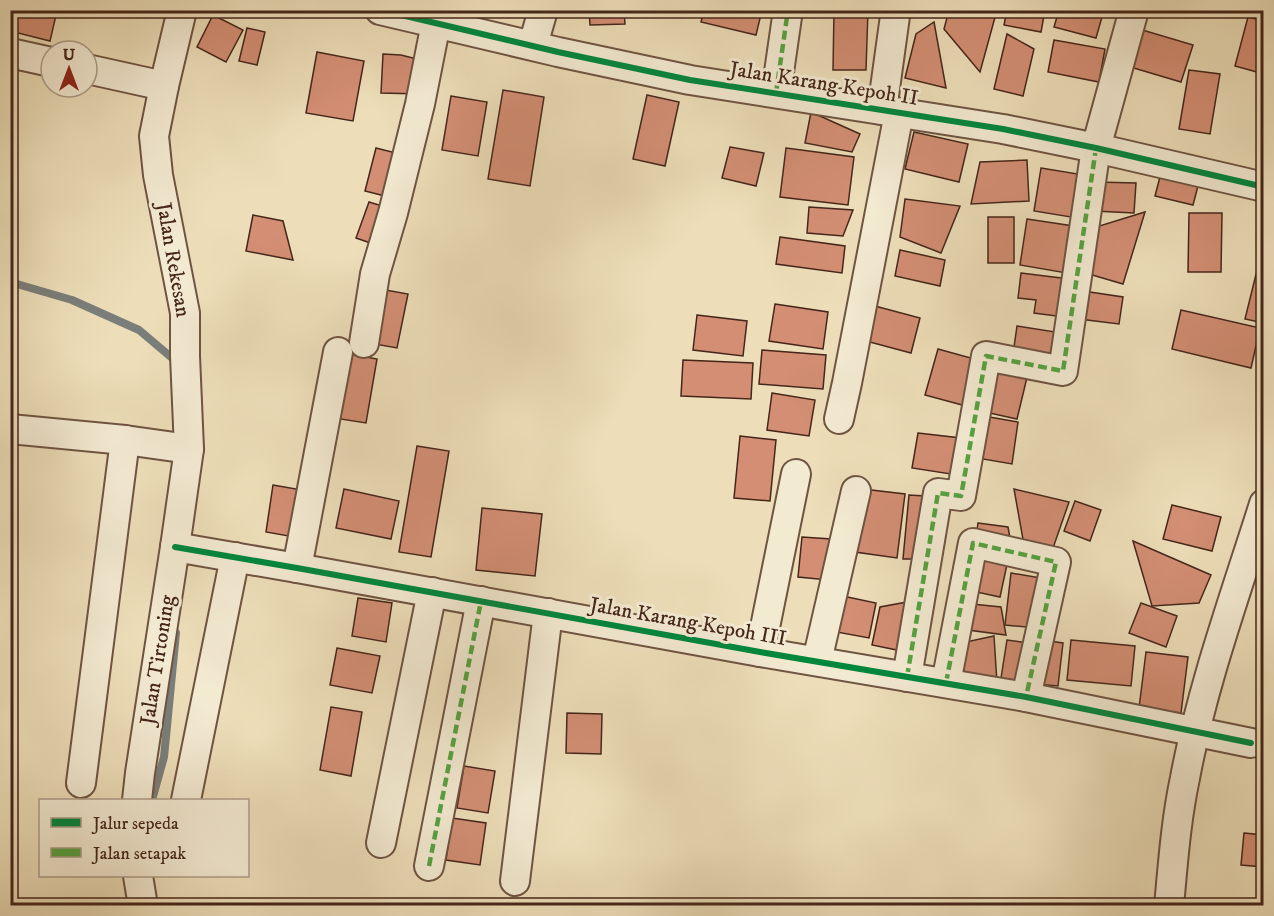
<svg xmlns="http://www.w3.org/2000/svg" width="1274" height="916" font-family="'IM FELL DW Pica',serif">
  <style>
    .lines { fill: none; stroke-linecap: round; stroke-linejoin: round }
    .stream { stroke: #7a7e7a; stroke-width: 8 }
    .building { fill: #d38e74; stroke: #45261a; stroke-width: 1.5 }
    .minor-casing { stroke: #6f5442; stroke-width: 32 }
    .minor { stroke: #f3ead2; stroke-width: 28 }
    .quiet { stroke: #55a340; stroke-width: 4.5; stroke-dasharray: 9 4.5; stroke-linecap: butt }
    .cycleway-casing { stroke: #f3ead2; stroke-width: 10 }
    .cycleway { stroke: #00873e; stroke-width: 6 }
    .labels { text-anchor: middle; dominant-baseline: central; stroke-width: 6; stroke-linejoin: round; paint-order: stroke }
    .street-label { font-size: 21px; fill: #45261a; stroke: #f3ead2 }
  </style>
  <rect width="100%" height="100%" fill="#eddeb9"/>
  <filter id="stains"><feTurbulence type="fractalNoise" baseFrequency=".00333" numOctaves="4"/><feColorMatrix values="0 0 0 0 .2 0 0 0 0 .09 0 0 0 0 .02 0 0 0 .5 -.17"/></filter>
  <radialGradient id="worn" r=".72"><stop offset=".6" stop-color="#630" stop-opacity="0"/><stop offset="1" stop-color="#630" stop-opacity=".3"/></radialGradient>
  <g class="lines">
    <g class="stream">
      <path d="M10,282L72,300L139,330L178,363"/>
      <path d="M152,800L164,757L176,633"/>
    </g>
  </g>
  <g class="building">
    <path d="M10,10L57,11L50,41L10,31Z"/>
    <path d="M589,10H624L625,24L590,25Z"/>
    <path d="M704,10H762L756,35L701,22Z"/>
    <path d="M834,10H868L866,70H833Z"/>
    <path d="M949,10H997L980,72L944,29Z"/>
    <path d="M1007,10H1045L1041,32L1004,25Z"/>
    <path d="M1059,10H1104L1096,38L1054,27Z"/>
    <path d="M213,15L243,30L226,62L197,47Z"/>
    <path d="M1248,17L1264,21V74L1235,66Z"/>
    <path d="M934,22L946,88L905,78L916,34Z"/>
    <path d="M247,28L265,32L257,65L239,61Z"/>
    <path d="M1139,29L1193,45L1181,82L1127,66Z"/>
    <path d="M1007,34L1034,49L1023,96L994,89Z"/>
    <path d="M1054,40L1105,49L1099,82L1048,72Z"/>
    <path d="M317,52L364,61L353,121L306,113Z"/>
    <path d="M383,54L401,55L421,60L420,94L381,93Z"/>
    <path d="M1189,70L1220,74L1210,134L1179,129Z"/>
    <path d="M503,90L544,97L530,186L488,179Z"/>
    <path d="M647,95L679,102L665,166L633,159Z"/>
    <path d="M451,96L487,102L478,156L442,150Z"/>
    <path d="M811,112L860,134L852,152L805,143Z"/>
    <path d="M914,132L968,144L959,182L905,169Z"/>
    <path d="M730,147L764,153L756,186L722,178Z"/>
    <path d="M376,148L396,153L385,196L365,191Z"/>
    <path d="M786,148L854,157L848,205L780,197Z"/>
    <path d="M1027,160L1029,201L971,204L980,162Z"/>
    <path d="M1041,168L1090,176L1083,219L1034,211Z"/>
    <path d="M1161,173L1199,182L1193,205L1155,196Z"/>
    <path d="M1096,182L1136,183L1134,213L1094,211Z"/>
    <path d="M905,199L960,206L941,253L900,237Z"/>
    <path d="M369,202L389,208L379,246L356,238Z"/>
    <path d="M809,207L853,210L843,236L807,233Z"/>
    <path d="M1145,212L1123,284L1082,272L1096,227Z"/>
    <path d="M1189,213H1222L1221,272H1188Z"/>
    <path d="M253,215L283,221L293,260L246,251Z"/>
    <rect x="988" y="217" width="26" height="46"/>
    <path d="M1027,219L1080,227L1072,274L1020,265Z"/>
    <path d="M780,237L845,246L842,273L776,264Z"/>
    <path d="M1263,246H1264V323L1245,319Z"/>
    <path d="M900,250L945,260L940,286L895,276Z"/>
    <path d="M1021,273L1069,279L1064,317L1034,313L1036,300L1018,298Z"/>
    <path d="M380,289L408,294L397,348L369,343Z"/>
    <path d="M1083,291L1123,297L1119,324L1079,319Z"/>
    <path d="M775,304L828,312L823,349L769,341Z"/>
    <path d="M875,306L920,318L911,353L866,341Z"/>
    <path d="M1181,310L1260,328L1251,368L1172,349Z"/>
    <path d="M697,315L747,321L743,356L693,350Z"/>
    <path d="M1017,326L1062,333L1057,361L1013,354Z"/>
    <path d="M938,349L978,360L966,406L925,395Z"/>
    <path d="M762,350L826,355L823,389L759,384Z"/>
    <path d="M345,353L377,359L366,423L334,418Z"/>
    <path d="M683,360L753,363L751,399L681,396Z"/>
    <path d="M996,362L1029,369L1017,419L985,412Z"/>
    <path d="M772,393L815,400L809,436L767,430Z"/>
    <path d="M978,415L1018,422L1012,464L971,457Z"/>
    <path d="M918,433L961,438L957,475L912,468Z"/>
    <path d="M740,436L776,440L770,501L734,498Z"/>
    <path d="M417,446L449,451L431,557L399,552Z"/>
    <path d="M273,485L302,490L294,537L266,532Z"/>
    <path d="M344,489L399,501L391,539L336,528Z"/>
    <path d="M863,489L905,494L897,558L855,552Z"/>
    <path d="M1014,489L1069,502L1052,551L1024,545Z"/>
    <path d="M909,495L925,496L919,559H903Z"/>
    <path d="M1075,501L1101,510L1090,541L1064,531Z"/>
    <path d="M1172,505L1221,517L1212,551L1163,539Z"/>
    <path d="M482,508L542,514L535,576L476,570Z"/>
    <path d="M978,523L1008,527L1012,549L976,537Z"/>
    <path d="M802,537L831,539L828,580L798,577Z"/>
    <path d="M1133,541L1211,575L1199,603L1152,606Z"/>
    <path d="M981,549L1009,555L1000,597L972,591Z"/>
    <path d="M1011,573L1047,579L1038,628L1005,625Z"/>
    <path d="M838,595L876,603L869,638L831,631Z"/>
    <path d="M358,598L392,603L386,642L352,636Z"/>
    <path d="M907,602L897,650L872,645L880,607Z"/>
    <path d="M1141,603L1177,616L1166,647L1129,633Z"/>
    <path d="M972,604L1001,607L1006,635L968,630Z"/>
    <path d="M994,636L997,683L960,676L961,643Z"/>
    <path d="M1007,640L1028,643L1022,681L1001,678Z"/>
    <path d="M1042,640L1063,643L1058,686L1036,684Z"/>
    <path d="M1071,640L1135,646L1131,686L1067,680Z"/>
    <path d="M337,648L380,656L372,693L330,685Z"/>
    <path d="M1146,652L1188,657L1181,713L1139,708Z"/>
    <path d="M331,707L362,712L351,776L320,770Z"/>
    <path d="M567,713L602,714L601,754L566,753Z"/>
    <path d="M464,766L495,771L488,813L457,808Z"/>
    <path d="M452,818L486,823L480,865L446,860Z"/>
    <path d="M1244,833L1264,835V867L1241,865Z"/>
  </g>
  <g class="lines">
    <g class="minor-casing">
      <g id="minor">
        <path d="M380,10L558,52L690,80L1003,129L1096,148L1264,187"/>
        <path d="M533,45L543,10"/>
        <path d="M10,53L51,62"/>
        <path d="M87,69L164,86"/>
        <path d="M776,93L788,10"/>
        <path d="M882,110L895,16"/>
        <path d="M364,343L375,274L393,213L420,104L436,23"/>
        <path d="M839,419L847,383L899,113"/>
        <path d="M10,429L125,440L189,449"/>
        <path d="M175,547L297,568L760,652L1026,697L1251,743"/>
        <path d="M297,568L338,352"/>
        <path d="M760,652L796,474"/>
        <path d="M817,661L856,491"/>
        <path d="M907,677L938,493L961,496L986,356L1063,371L1096,148L1134,10"/>
        <path d="M946,683L973,543L1056,562L1026,697"/>
        <path d="M81,783L125,440"/>
        <path d="M137,800L140,773L175,547L189,449L185,356V313L158,175L154,136L164,86L182,10"/>
        <path d="M186,800L235,557"/>
        <path d="M381,843L432,592"/>
        <path d="M429,866L481,601"/>
        <path d="M138,876L143,906"/>
        <path d="M515,881L548,613"/>
        <path d="M1169,906C1173,863 1176,820 1185,778C1202,686 1236,593 1264,504"/>
      </g>
    </g>
    <use href="#minor" class="minor"/>
    <g class="quiet">
      <path d="M776,93L788,10"/>
      <path d="M907,677L938,493L961,496L986,356L1063,371L1096,148"/>
      <path d="M946,683L973,543L1056,562L1026,697"/>
      <path d="M429,866L481,601"/>
    </g>
    <g class="cycleway-casing">
      <g id="cycleway">
        <path d="M380,10L558,52L690,80L1003,129L1096,148L1264,187"/>
        <path d="M175,547L297,568L760,652L1026,697L1251,743"/>
      </g>
    </g>
    <use href="#cycleway" class="cycleway"/>
  </g>
  <g class="labels">
    <g class="street-label">
      <text transform="translate(824 84) rotate(9)">Jalan Karang Kepoh II</text>
      <text transform="translate(173 260) rotate(80)">Jalan Rekesan</text>
      <text transform="translate(688 622) rotate(10)">Jalan Karang Kepoh III</text>
      <text transform="translate(158 660) rotate(-81)">Jalan Tirtoning</text>
    </g>
  </g>
  <rect width="1274" height="916" fill="none" stroke="#eddeb9" stroke-width="36"/>
  <rect x="12" y="12" width="1250" height="892" fill="none" stroke="#45261a" stroke-width="3"/>
  <rect x="18" y="18" width="1238" height="880" fill="none" stroke="#45261a" stroke-width="1.5"/>
  <rect x="39" y="799" width="210" height="78" fill="#f3ead2" stroke="#ad9c88" stroke-width="1.5"/>
  <rect x="51" y="818" width="30" height="9" fill="#00873e" stroke="#ad9c88" stroke-width="1.5"/>
  <text x="93" y="829" font-size="18" fill="#45261a">Jalur sepeda</text>
  <rect x="51" y="848" width="30" height="9" fill="#55a340" stroke="#ad9c88" stroke-width="1.5"/>
  <text x="93" y="859" font-size="18" fill="#45261a">Jalan setapak</text>
  <g transform="translate(69 69)"><circle r="28" fill="#f3ead2" stroke="#ad9c88" stroke-width="1.5"/>
  <path d="M0-4.5L10 22L0 15L-10 22Z" fill="#8f2418"/>
  <text y="-9" font-size="16" font-weight="bold" text-anchor="middle" fill="#45261a">U</text>
  </g>
  <rect width="100%" height="100%" filter="url(#stains)"/>
  <rect width="100%" height="100%" fill="url(#worn)"/>
</svg>
